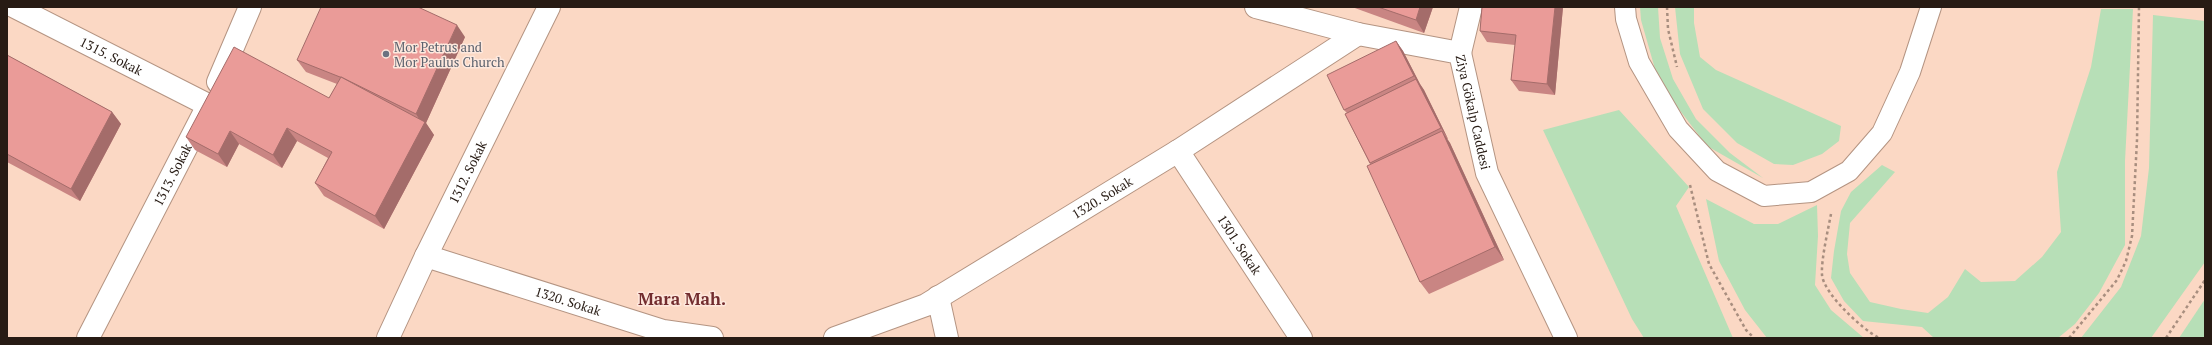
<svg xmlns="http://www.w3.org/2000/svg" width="2212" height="345" font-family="'PT Serif',serif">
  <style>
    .green { fill: #b7dfb7 }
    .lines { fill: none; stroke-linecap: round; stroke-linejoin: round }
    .lane-casing { stroke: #b49482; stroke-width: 22 }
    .street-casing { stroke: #b49482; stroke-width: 24 }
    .secondary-casing { stroke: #b49482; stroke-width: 24 }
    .path { stroke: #a88e7f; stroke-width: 2.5; stroke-dasharray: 3 3; stroke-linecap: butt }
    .lane { stroke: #fff; stroke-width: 20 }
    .street { stroke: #fff; stroke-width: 22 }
    .secondary { stroke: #fff; stroke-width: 22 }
    .wall { fill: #c98583 }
    .shaded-wall { fill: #a46c6a }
    .building { fill: #ea9b98; stroke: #a46c6a }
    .worship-dot { fill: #6b7280; stroke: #fee8dd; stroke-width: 1.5 }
    .labels { text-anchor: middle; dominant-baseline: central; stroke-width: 3; stroke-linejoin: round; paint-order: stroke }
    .worship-label { font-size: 13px; fill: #5b616d; stroke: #fee8dd; text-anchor: start }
    .street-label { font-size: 13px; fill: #271b14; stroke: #fee8dd }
    .district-label { font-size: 17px; font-weight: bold; fill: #722c2e; stroke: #fee8dd }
  </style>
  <rect width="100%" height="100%" fill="#fbd8c4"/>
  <g class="green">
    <path d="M1640,7H1658L1660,38L1673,79L1696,119L1730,153L1763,178L1707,146L1659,83L1641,20Z"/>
    <path d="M1675,7H1694V23L1700,57L1716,70L1841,126L1839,141L1822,154L1793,165L1774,164L1737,143L1703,109L1680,54Z"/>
    <path d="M2101,9H2133L2125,161V245L2099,293L2075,324L2058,338H1934L1922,327L1863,321L1844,301L1831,278L1834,251L1841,211L1851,192L1882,165L1895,172L1850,223L1847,254L1850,273L1870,302L1901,309L1928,313L1948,297L1965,269L1981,282L2015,281L2042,257L2061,232L2057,172L2091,67Z"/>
    <path d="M2153,15L2205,21V262L2151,338H2081L2121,287L2141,236L2149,168Z"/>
    <path d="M1619,110L1689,187L1676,206L1733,338H1644L1632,319L1543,130Z"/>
    <path d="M1706,199L1754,224H1778L1817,205L1818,236L1815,285L1831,310L1864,338H1767L1745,310L1719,261Z"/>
    <path d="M2205,299V338H2179Z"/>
  </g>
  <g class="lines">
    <g class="lane-casing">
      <path id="lane" d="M1625,7L1626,19L1639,62L1678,129L1717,171L1764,196L1811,192L1849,171L1882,133L1910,72L1931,7"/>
    </g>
    <g class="street-casing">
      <g id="street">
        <path id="s1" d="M15,7L208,105"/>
        <path d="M218,82L250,7"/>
        <path id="s2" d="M1178,151L1301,338"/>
        <path id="s3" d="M426,256L663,331L712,338"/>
        <path d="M938,297L947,338"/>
        <path id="s4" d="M88,338L203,115"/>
        <path id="s5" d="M388,338L426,256L549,7"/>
        <path id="s6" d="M835,338L926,305L1178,151L1358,34"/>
      </g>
    </g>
    <g class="secondary-casing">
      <g id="secondary">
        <path id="s7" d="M1256,7L1358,34L1460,53L1487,173L1566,338"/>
        <path d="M1460,53L1471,7"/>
      </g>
    </g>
    <g class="path">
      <path d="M1667,7L1668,29L1677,67"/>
      <path d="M1690,185L1709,264L1746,330L1754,338"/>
      <path d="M1831,214C1828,230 1821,260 1822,275C1824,294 1862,329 1879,338"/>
      <path d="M2069,338L2117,280L2126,261L2132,236L2137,140L2139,7"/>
      <path d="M2166,338L2205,280"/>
    </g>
    <use href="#lane" class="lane"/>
    <use href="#street" class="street"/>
    <use href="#secondary" class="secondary"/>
  </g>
  <g class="wall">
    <path d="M1352,7H1433L1424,33Z"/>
    <path d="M1482,7H1563L1555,95L1519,91L1511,80L1515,45L1487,42L1480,31Z"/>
    <path d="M465,37L426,123L434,135L384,229L324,196L315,183L328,158L297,141L282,168L239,144L227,167L195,150L186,137L329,98L337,84L306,72L297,60Z"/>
    <path d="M1396,41L1403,51L1420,84L1424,90L1448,139H1447L1450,143L1504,260L1429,294L1420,282L1370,164L1345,114L1347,113L1344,110Z"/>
    <path d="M7,55L112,112L121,124L80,201L7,162Z"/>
  </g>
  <g class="shaded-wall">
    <path d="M1420,7H1433L1424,33L1416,20Z"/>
    <path d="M1555,7H1563L1555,95L1547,84Z"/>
    <path d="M457,25L465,37L426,123L434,135L384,229L375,216L423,125L416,114Z"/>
    <path d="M1396,41L1403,51L1420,84L1424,90L1448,139L1441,128L1417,81L1414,76Z"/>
    <path d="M112,112L121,124L80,201L71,189Z"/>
    <path d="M287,128L297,141L282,168L273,155Z"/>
    <path d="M230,131L239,144L227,167L218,154Z"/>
    <path d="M1442,131L1450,143L1504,260L1495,247Z"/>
  </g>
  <g class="building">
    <path d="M321,7H418L457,25L416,114L341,77H340L297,60Z"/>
    <path d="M1378,7H1420L1416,20Z"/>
    <path d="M1482,7H1555L1547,84L1511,80L1516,35L1480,31Z"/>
    <path d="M1396,41L1414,76L1344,110L1327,75Z"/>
    <path d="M234,47L329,98L341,77L425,122L375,216L315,183L332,152L287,128L273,155L230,131L218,154L186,137Z"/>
    <path d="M7,55L112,112L71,189L7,154Z"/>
    <path d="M1416,79L1441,128L1370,163L1345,114Z"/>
    <path d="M1442,131L1495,247L1420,282L1367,166Z"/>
  </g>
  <circle class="worship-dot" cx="386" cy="54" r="4"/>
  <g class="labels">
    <g class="worship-label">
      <text x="394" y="47">Mor Petrus and<tspan x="394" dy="15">Mor Paulus Church</tspan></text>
    </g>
    <g class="street-label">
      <text stroke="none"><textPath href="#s1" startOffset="108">1315. Sokak</textPath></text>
      <text stroke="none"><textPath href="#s7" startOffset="270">Ziya Gökalp Caddesi</textPath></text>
      <text stroke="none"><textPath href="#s5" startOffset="184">1312. Sokak</textPath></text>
      <text stroke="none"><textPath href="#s4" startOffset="184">1313. Sokak</textPath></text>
      <text stroke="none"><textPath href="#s6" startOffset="303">1320. Sokak</textPath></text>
      <text stroke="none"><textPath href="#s2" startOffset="112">1301. Sokak</textPath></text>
      <text stroke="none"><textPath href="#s3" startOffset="149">1320. Sokak</textPath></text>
    </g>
    <g class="district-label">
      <text x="682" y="298">Mara Mah.</text>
    </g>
  </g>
  <rect width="2212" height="345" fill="none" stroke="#271b14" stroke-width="16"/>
</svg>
